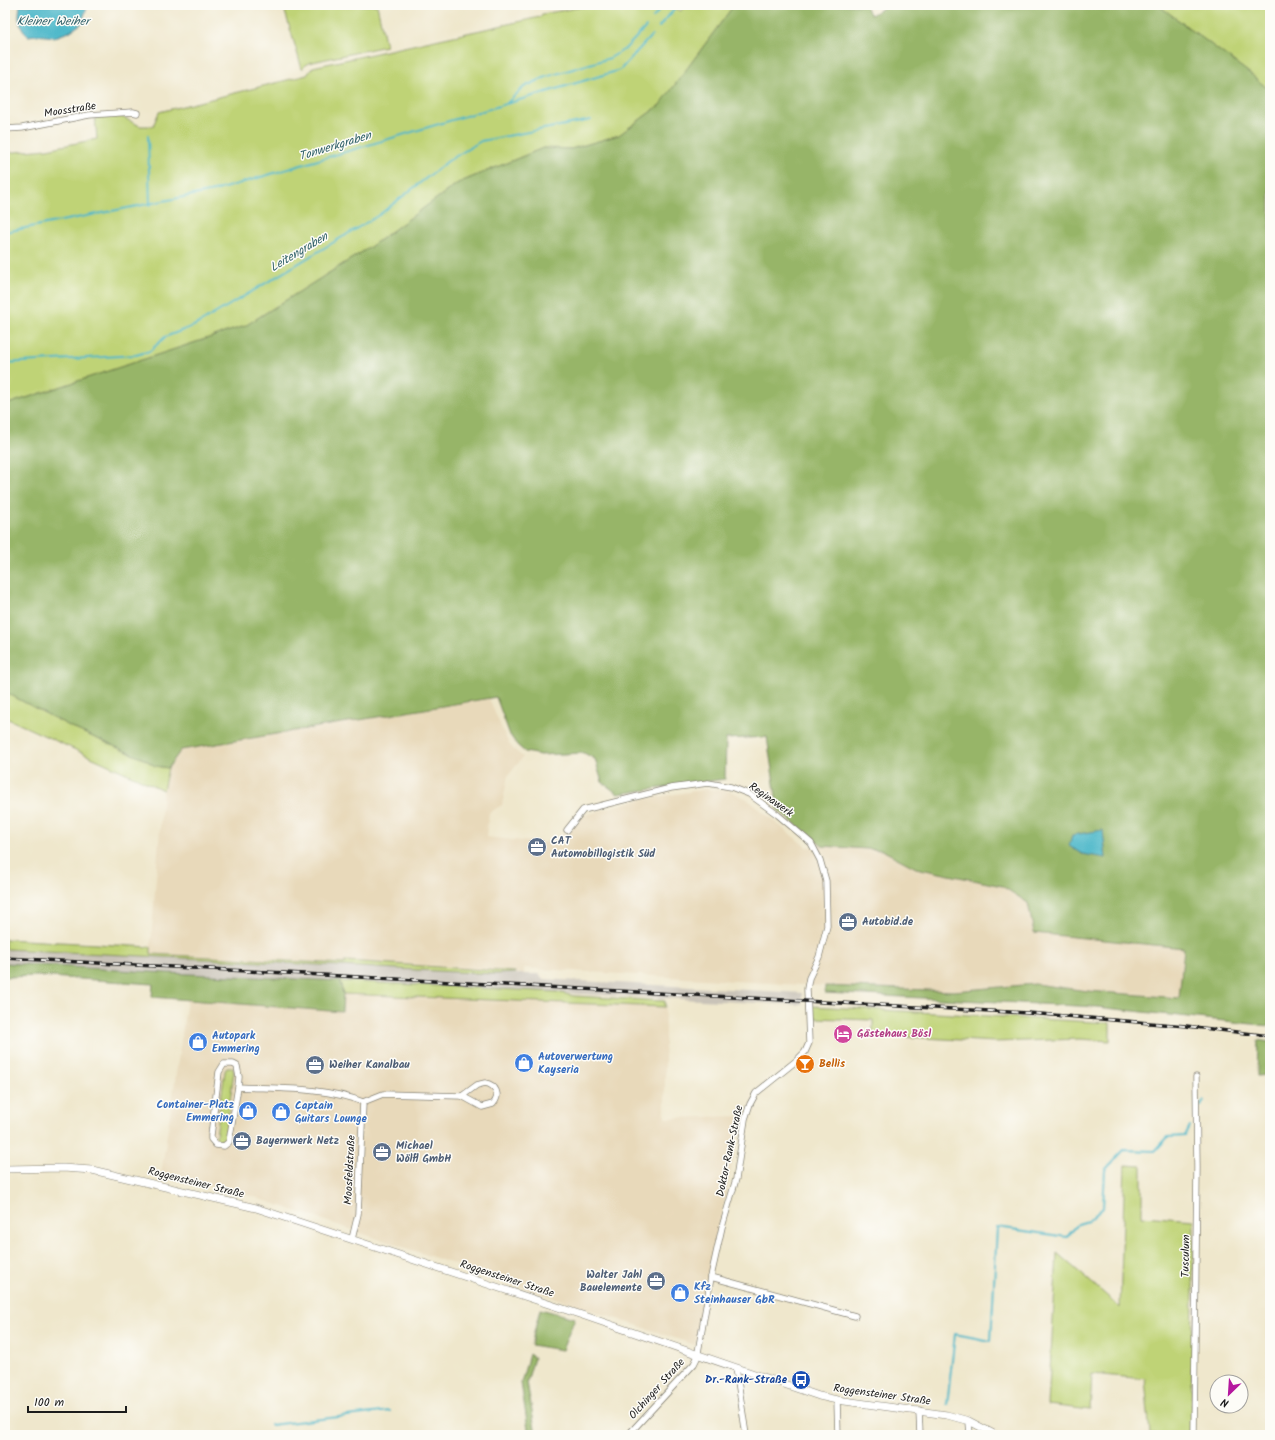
<svg xmlns="http://www.w3.org/2000/svg" width="1275" height="1440" font-family="Kalam,sans-serif">
  <style>
    .built { fill: #e8d9ba }
    .industrial { fill: #c9c3b8 }
    .green { fill: #bfd376; stroke: #6e7849 }
    .forest { fill: #97b567; stroke: #5a6842 }
    .water { fill: #4cb7c9; stroke: #346a72 }
    .lines { fill: none; stroke-linecap: round; stroke-linejoin: round }
    .stream { stroke: #4cb7c9; stroke-width: 2 }
    .minor-casing { stroke: #868274; stroke-width: 7 }
    .tertiary-casing { stroke: #868274; stroke-width: 8 }
    .minor { stroke: #fff; stroke-width: 5.5 }
    .tertiary { stroke: #fff; stroke-width: 7 }
    .rail-casing { stroke: #1c1c1c; stroke-width: 3.5 }
    .rail { stroke: #fdfcf7; stroke-width: 2; stroke-dasharray: 6; stroke-linecap: butt }
    .labels { text-anchor: middle; dominant-baseline: central; stroke-width: 3; stroke-linejoin: round; paint-order: stroke }
    .street-label { font-size: 11px; fill: #1c1c1c; stroke: #fdfcf7 }
    .service-label { font-size: 11px; font-weight: bold; fill: #4e5e75; stroke: #fdfcf7; text-anchor: start }
    .hotel-label { font-size: 11px; font-weight: bold; fill: #b23c85; stroke: #fdfcf7; text-anchor: start }
    .shop-label { font-size: 11px; font-weight: bold; fill: #366cbe; stroke: #fdfcf7; text-anchor: start }
    .food-label { font-size: 11px; font-weight: bold; fill: #c56008; stroke: #fdfcf7; text-anchor: start }
    .transit-label { font-size: 11px; font-weight: bold; fill: #164399; stroke: #fdfcf7; text-anchor: end }
    .water-label { font-size: 12px; font-style: italic; fill: #32626a; stroke: #fdfcf7 }
  </style>
  <rect width="100%" height="100%" fill="#fdfcf7"/>
  <filter id="ink" filterUnits="userSpaceOnUse"><feTurbulence type="fractalNoise" baseFrequency=".025" numOctaves="2"/><feDisplacementMap in="SourceGraphic" scale="8" xChannelSelector="R" yChannelSelector="G"/><feConvolveMatrix kernelMatrix="1 2 1 2 8 2 1 2 1" color-interpolation-filters="sRGB"/></filter>
  <filter id="wash" filterUnits="userSpaceOnUse"><feTurbulence type="fractalNoise" baseFrequency=".012" numOctaves="4" result="noise"/><feDisplacementMap in="SourceGraphic" scale="16" xChannelSelector="R" yChannelSelector="G"/><feGaussianBlur stdDeviation="0.9" result="paint"/><feColorMatrix in="noise" values="0 0 0 0 0 0 0 0 0 0 0 0 0 0 0 0 0 1.4 0 .05"/><feComposite in="paint" operator="in"/></filter>
  <g filter="url(#wash)">
    <rect width="100%" height="100%" fill="#efe7cc"/>
    <g class="built">
      <path d="M489,699L506,738L513,749L523,757L508,776L502,805L489,813L486,837L542,843L570,832L582,816L632,801L707,789L730,791L747,799L806,847L822,846L882,850L916,868L1002,886L1028,903L1035,933L1184,948L1180,998L1088,991L1035,984L954,991L801,985L524,968V974L515,973V972L346,961L345,964L150,954L163,790L168,768L181,750Z"/>
      <path d="M343,994L665,1007V1118L742,1116L695,1345L251,1196L161,1175L187,1000L342,1012Z"/>
    </g>
    <path class="industrial" d="M5,949L495,974H539L542,979L802,993V1005L166,973L5,963Z"/>
    <g class="green">
      <path d="M283,5H377L386,46L308,63L302,69Z"/>
      <path d="M593,5H670L681,11L685,5H734L660,105L619,135L571,149L543,148L458,183L370,247L245,326L5,405V153L47,149L97,139L95,117L118,115L140,126H153L159,112L307,75L313,67L540,17L542,14Z"/>
      <path d="M1158,5H1270V91L1252,75Z"/>
      <path d="M5,692L77,730L146,760L155,766L168,768L163,790L6,718Z"/>
      <path d="M5,939L151,947V954L345,964V961L515,972V973L495,974L5,949Z"/>
      <path d="M340,981L557,992L574,996L665,1001V1007L343,994Z"/>
      <path d="M812,1006L1110,1023V1041L1080,1039L995,1042L873,1035V1020L813,1018Z"/>
      <path d="M227,1067H232L234,1071L225,1137L220,1141L217,1140L216,1136L225,1071Z"/>
      <path d="M1125,1165L1142,1166V1216L1194,1220L1191,1435H1150L1145,1379L1092,1374L1090,1410L1048,1405L1057,1253L1120,1307Z"/>
    </g>
    <g class="forest">
      <path d="M734,5H864L871,15L888,5H1158L1252,75L1270,91V1026L1097,1007L825,993V986L954,991L1035,984L1088,991L1179,998L1184,948L1034,933L1028,903L1002,886L916,868L882,850L822,846L778,810L767,737L726,739L725,779L618,794L602,782L595,759L584,753L540,755L525,752L517,745L510,735L496,697L181,750L168,768L155,766L146,760L77,730L5,692V405L245,326L370,247L458,183L543,148L571,149L619,135L660,105Z"/>
      <path d="M5,963L166,973L340,981L343,994L342,1012L152,997L153,984L37,976L5,977Z"/>
      <path d="M1258,1040L1270,1042V1075L1257,1076Z"/>
      <path d="M540,1309L575,1318L562,1350L531,1345Z"/>
      <path d="M529,1354L534,1358L527,1382L536,1435H529L521,1383Z"/>
    </g>
    <g class="water">
      <path d="M20,5H88L81,24L69,32L55,37L36,35L28,36C18,24 18,20 20,5Z"/>
      <path d="M1103,830L1106,858L1082,854L1069,846L1072,835Z"/>
    </g>
    <g class="lines">
      <g class="stream">
        <path d="M653,18L663,5"/>
        <path d="M659,27L678,5"/>
        <path d="M507,103L524,87L546,77L610,58L625,49L646,27"/>
        <path d="M148,136L150,205"/>
        <path d="M5,232L214,191L620,70L652,35"/>
        <path d="M5,363L136,355L150,351L165,337L196,325L379,215L448,161L481,141L591,120"/>
        <path d="M1201,1106L1204,1100"/>
        <path d="M947,1405L955,1334L991,1341L997,1227L1067,1237L1078,1224L1088,1221L1103,1208L1105,1170L1124,1150L1155,1151L1168,1137L1185,1136L1190,1126"/>
        <path d="M270,1425L390,1411"/>
      </g>
    </g>
  </g>
  <g filter="url(#ink)">
    <g class="lines">
      <g class="minor-casing">
        <g id="minor">
          <path d="M5,129L22,128L89,115L133,112L137,113"/>
          <path d="M567,830L583,810L671,788L708,783L731,787L749,794L778,815L811,843L820,860L826,881L827,926L819,957L809,978L807,989L809,1043L805,1052L796,1061L756,1093L750,1104L745,1119L736,1179L722,1227L712,1272L697,1358L694,1364L628,1435"/>
          <path d="M485,1083C496,1085 501,1095 493,1104L482,1107L462,1096L477,1085Z"/>
          <path d="M238,1087L229,1142L224,1146L216,1145L211,1139V1135L219,1072L224,1064H233L237,1066L239,1077L238,1087C279,1089 324,1087 363,1102"/>
          <path d="M352,1239L358,1214L363,1102L383,1094L462,1096"/>
          <path d="M711,1277L855,1316"/>
          <path d="M736,1368L746,1435"/>
          <path d="M837,1400L838,1435"/>
          <path d="M919,1410L920,1435"/>
          <path d="M969,1421L970,1435"/>
          <path d="M1194,1435L1197,1168L1196,1077"/>
        </g>
      </g>
      <g class="tertiary-casing">
        <path id="tertiary" d="M5,1169L63,1168L92,1170L256,1208L582,1315L819,1396L837,1400L947,1415L969,1421L996,1435"/>
      </g>
      <use href="#minor" class="minor"/>
      <use href="#tertiary" class="tertiary"/>
      <g class="rail-casing">
        <path id="rail" d="M5,958L1028,1013L1186,1026L1270,1036"/>
      </g>
      <use href="#rail" class="rail"/>
    </g>
  </g>
  <defs>
    <g id="office-disc" transform="scale(1)"><circle r="9.5" fill="#5c6f8a" stroke="#fdfcf7"/><path d="M-6-3h4V-5.5h4V-3h4V5H-6ZM-1-4.5V-3h2v-1.5ZM-6 0V1H6V0Z" fill="#fff"/></g>
    <g id="hotel-disc" transform="scale(1)"><circle r="9.5" fill="#d1479c" stroke="#fdfcf7"/><path d="M-6-4.5h1.5V1H6V5H4.5V3h-9V5H-6ZM-4 0a1.8 1.8 0 1 1 3.6 0ZM.5 0V-2.5h3Q6-2.5 6 0Z" fill="#fff"/></g>
    <g id="shop-disc" transform="scale(1)"><circle r="9.5" fill="#3f7fe0" stroke="#fdfcf7"/><path d="M-5-2.5h2.3a2.7 3.5 0 0 1 5.4 0H5L5.5 6h-11ZM-1.5-2.5h3a1.5 2.3 0 0 0-3 0Z" fill="#fff"/></g>
    <g id="bar-disc" transform="scale(1)"><circle r="9.5" fill="#e8710a" stroke="#fdfcf7"/><path d="M-6-5H6L.8 .8V4.5H3.5V6h-7V4.5H-.8V.8Z" fill="#fff"/></g>
    <g id="bus-disc" transform="scale(1)"><circle r="9.5" fill="#1a4fb4" stroke="#fdfcf7"/><path d="M-5-6H5V4H4V6H2V4H-2V6H-4V4H-5ZM-3.5-4V0h7V-4ZM-3.5 1.2v1.5H-2V1.2ZM2 1.2v1.5H3.5V1.2Z" fill="#fff"/></g>
  </defs>
  <g fill-rule="evenodd">
    <use href="#office-disc" x="537" y="847"/>
    <use href="#office-disc" x="848" y="922"/>
    <use href="#hotel-disc" x="843" y="1034"/>
    <use href="#shop-disc" x="198" y="1042"/>
    <use href="#shop-disc" x="524" y="1063"/>
    <use href="#bar-disc" x="805" y="1064"/>
    <use href="#office-disc" x="315" y="1065"/>
    <use href="#shop-disc" x="248" y="1111"/>
    <use href="#shop-disc" x="281" y="1112"/>
    <use href="#office-disc" x="242" y="1141"/>
    <use href="#office-disc" x="382" y="1152"/>
    <use href="#office-disc" x="656" y="1281"/>
    <use href="#shop-disc" x="680" y="1293"/>
    <use href="#bus-disc" x="801" y="1380"/>
  </g>
  <g class="labels">
    <g class="street-label">
      <text transform="translate(70 110) rotate(-9)">Moosstraße</text>
      <text transform="translate(771 800) rotate(35)">Reginawerk</text>
      <text transform="translate(730 1151) rotate(-78)">Doktor-Rank-Straße</text>
      <text transform="translate(350 1170) rotate(-87)">Moosfeldstraße</text>
      <text transform="translate(196 1183) rotate(14)">Roggensteiner Straße</text>
      <text transform="translate(1186 1256) rotate(-89)">Tusculum</text>
      <text transform="translate(507 1279) rotate(18)">Roggensteiner Straße</text>
      <text transform="translate(657 1389) rotate(-48)">Olchinger Straße</text>
      <text transform="translate(882 1395) rotate(8)">Roggensteiner Straße</text>
    </g>
    <g class="service-label">
      <text x="551" y="841">CAT<tspan x="551" dy="13">Automobillogistik Süd</tspan></text>
      <text x="862" y="922">Autobid.de</text>
      <text x="329" y="1065">Weiher Kanalbau</text>
      <text x="256" y="1141">Bayernwerk Netz</text>
      <text x="396" y="1146">Michael<tspan x="396" dy="13">Wölfl GmbH</tspan></text>
      <text x="642" y="1275" text-anchor="end">Walter Jahl<tspan x="642" dy="13">Bauelemente</tspan></text>
    </g>
    <g class="hotel-label">
      <text x="857" y="1034">Gästehaus Bösl</text>
    </g>
    <g class="shop-label">
      <text x="212" y="1036">Autopark<tspan x="212" dy="13">Emmering</tspan></text>
      <text x="538" y="1057">Autoverwertung<tspan x="538" dy="13">Kayseria</tspan></text>
      <text x="234" y="1105" text-anchor="end">Container-Platz<tspan x="234" dy="13">Emmering</tspan></text>
      <text x="295" y="1106">Captain<tspan x="295" dy="13">Guitars Lounge</tspan></text>
      <text x="694" y="1287">Kfz<tspan x="694" dy="13">Steinhauser GbR</tspan></text>
    </g>
    <g class="food-label">
      <text x="819" y="1064">Bellis</text>
    </g>
    <g class="transit-label">
      <text x="787" y="1380">Dr.-Rank-Straße</text>
    </g>
    <g class="water-label">
      <text x="53" y="21">Kleiner Weiher</text>
      <text transform="translate(335 146) rotate(-17)">Tonwerkgraben</text>
      <text transform="translate(299 252) rotate(-31)">Leitengraben</text>
    </g>
  </g>
  <rect width="1275" height="1440" fill="none" stroke="#fdfcf7" stroke-width="20"/>
  <g transform="translate(1229 1394) rotate(205)"><circle r="19" fill="#fdfcf7" stroke="#a3a29f"/>
  <path d="M0-3L7 15L0 10L-7 15Z" fill="#b5179e"/>
  <text y="-6" font-size="11" font-weight="bold" text-anchor="middle" fill="#1c1c1c">N</text>
  </g>
  <path d="M28 1406v6h98v-6" fill="none" stroke="#1c1c1c" stroke-width="2"/>
  <text x="34" y="1406" font-size="12" fill="#1c1c1c" stroke="#fdfcf7" stroke-width="3" paint-order="stroke">100 m</text>
</svg>
